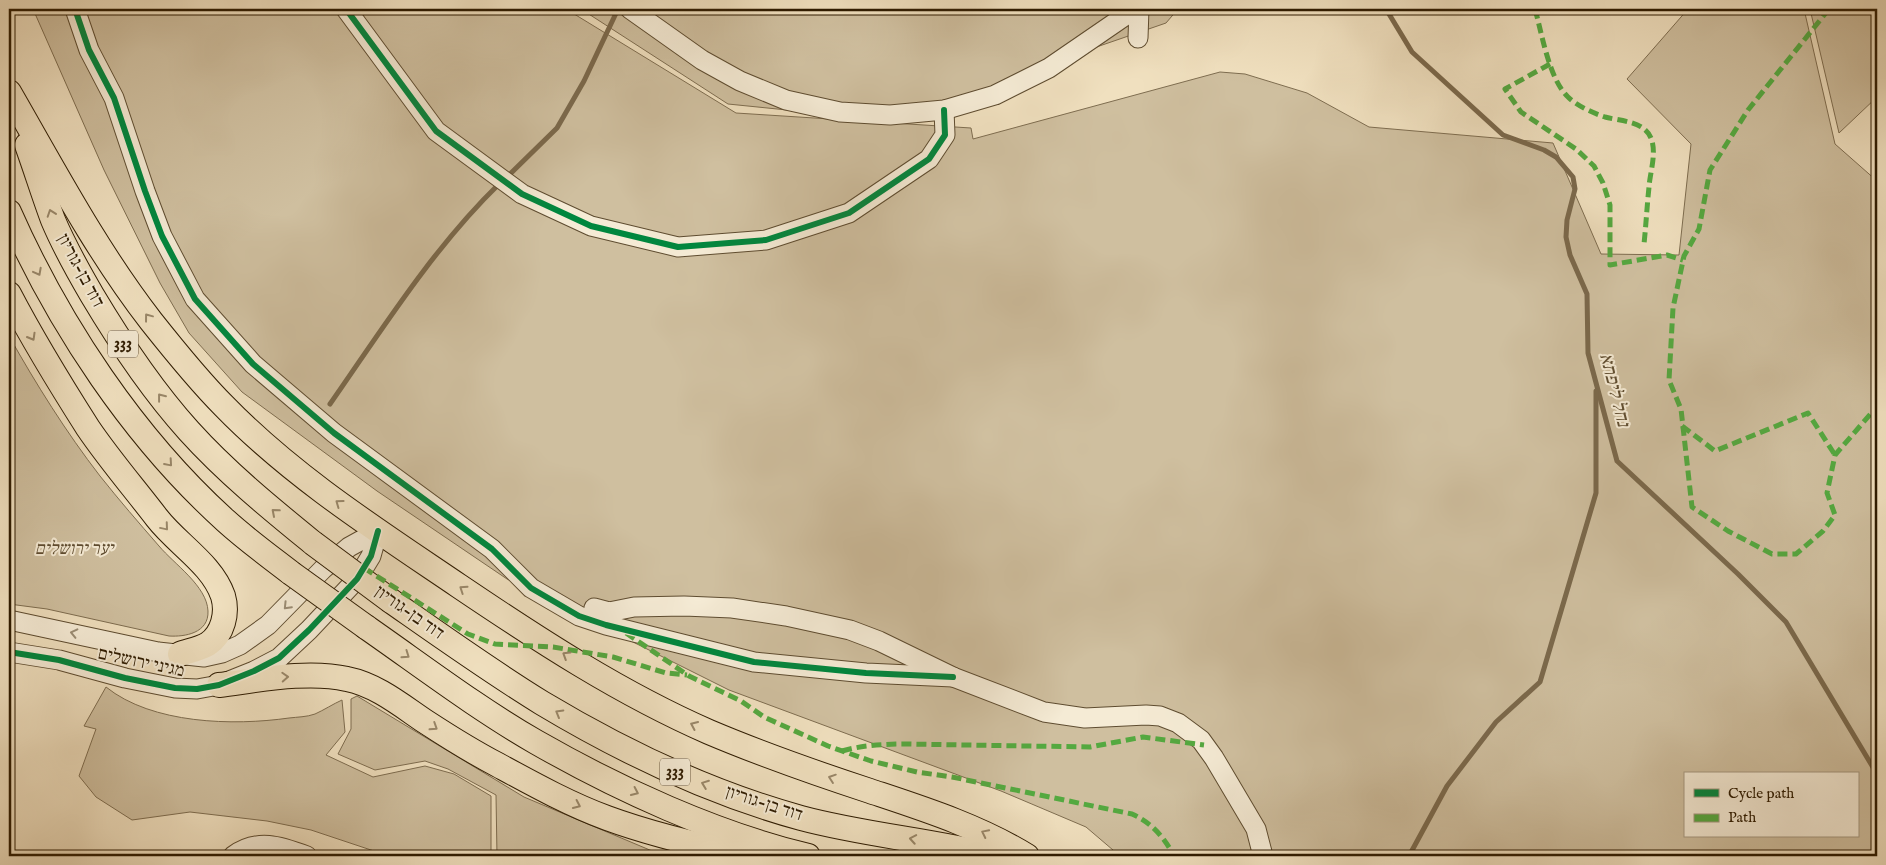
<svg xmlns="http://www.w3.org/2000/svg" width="1886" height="865" font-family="'IM FELL English','Frank Ruhl Libre',serif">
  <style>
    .green { fill: #cfbf9f; stroke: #7e6d50; fill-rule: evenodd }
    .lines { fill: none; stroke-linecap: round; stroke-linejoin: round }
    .stream { stroke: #7b694c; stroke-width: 5 }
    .minor-casing { stroke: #5e4c30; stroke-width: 21 }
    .major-casing { stroke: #2e1b00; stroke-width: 26 }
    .minor { stroke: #f5ebd5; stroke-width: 19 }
    .major { stroke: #f0e0bf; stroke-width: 24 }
    .major-bridge-casing { stroke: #2e1b00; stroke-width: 26; stroke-linecap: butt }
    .major-bridge { stroke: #f0e0bf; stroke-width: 24 }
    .quiet { stroke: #54a940; stroke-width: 5; stroke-dasharray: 10 5; stroke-linecap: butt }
    .cycleway-casing { stroke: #f5ebd5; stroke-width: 9 }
    .cycleway { stroke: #00873e; stroke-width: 6 }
    .oneway { stroke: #998769 }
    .oneway2 { stroke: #9b8d75 }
    .labels { text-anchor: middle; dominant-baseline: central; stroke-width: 4; stroke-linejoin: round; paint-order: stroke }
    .shield { fill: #f5ebd5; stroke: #6a5940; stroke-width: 1 }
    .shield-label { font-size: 16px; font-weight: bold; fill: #2e1b00 }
    .street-label { font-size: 18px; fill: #2e1b00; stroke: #f5ebd5 }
    .park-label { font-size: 18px; font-style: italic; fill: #5e4c30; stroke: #f5ebd5 }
    .water-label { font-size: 19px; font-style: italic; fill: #614f32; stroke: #f5ebd5 }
  </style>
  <rect width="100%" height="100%" fill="#f0e0bf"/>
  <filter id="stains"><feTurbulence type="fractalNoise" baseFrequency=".004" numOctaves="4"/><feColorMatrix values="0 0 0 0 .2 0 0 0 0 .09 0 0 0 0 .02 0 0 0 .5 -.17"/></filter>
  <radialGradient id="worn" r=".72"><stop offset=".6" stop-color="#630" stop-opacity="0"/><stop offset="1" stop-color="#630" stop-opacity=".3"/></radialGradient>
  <g class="green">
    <path d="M33,9H566L736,113L971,128L973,139L1220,72L1245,74L1307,93L1369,127L1553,143L1601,254L1679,255L1691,144L1627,79L1688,9H1804L1835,144L1877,181V856H1120L1086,827L1001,791L729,690L507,579L377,491L242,392L189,333L160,283L104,170ZM1685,774H1857V836H1685Z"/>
    <path d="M581,9H1178L1166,23L1027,71L934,120L846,116L728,104Z"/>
    <path d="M1810,9H1877V97L1839,133Z"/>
    <path d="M9,336C36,384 66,432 100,476C119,500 139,523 159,546C174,564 207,586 208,611C209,633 185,637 169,636L47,609L9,604Z"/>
    <path d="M106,687C152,724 233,726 289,718C297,717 307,717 315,714C324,710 333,704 342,700L345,732L326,755L373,777L425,766L454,774L491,796V856H389L311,830L267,821L190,812L132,820L96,797L79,776L96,729L84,726Z"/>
    <path d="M357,696L524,797L664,856H497L496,795L448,769L425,761L375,770L338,754L351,729V699Z"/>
  </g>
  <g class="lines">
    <g class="stream">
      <path d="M1386,9L1412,52L1503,135L1544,150L1556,157L1573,177L1575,189L1567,220L1566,237L1570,255L1587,294L1588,353L1617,461L1738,574L1786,622L1877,774"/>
      <path d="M507,177L557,128L584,81L618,9"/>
      <path d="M330,404C383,328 433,248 500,183"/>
      <path d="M1409,856L1447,786L1496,722L1540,682L1596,493V391"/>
    </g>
    <g class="minor-casing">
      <g id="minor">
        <path d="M75,9L89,50L114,98L145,191L162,236L195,299L253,364L334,433L492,549L531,588L579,616L606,625L754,662L866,673L953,677"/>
        <path d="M346,9L436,131L522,194L591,226L678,247L766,240L849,213L929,159L945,135L944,110"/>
        <path d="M630,9L702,60L740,81L786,100L840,112L890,115L944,110L995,95L1049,68L1135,9"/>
        <path d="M1138,38L1139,9"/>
        <path d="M594,608L609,612L634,607L684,606L732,608L786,616L850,630L879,641L953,677L1044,712L1085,718L1146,715L1160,716L1178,723L1201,740L1214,758L1256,829L1263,856"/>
        <path d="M9,620L158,652L204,657L222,653L240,645L268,625L323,569L349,547L378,531"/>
        <path d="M9,652L59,660L125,678L175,688L197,689L219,685L254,671L279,658L309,630L357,579L371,556L378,531"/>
        <path d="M233,856C257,838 280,846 307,856"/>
      </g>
    </g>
    <g class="major-casing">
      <g id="major">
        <path d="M9,92C54,170 96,250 151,321C174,350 198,380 224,406C293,477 378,531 459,586C539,640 620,693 709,732C761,754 815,773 870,791C924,809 978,826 1027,856"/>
        <path d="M27,145C36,170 44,196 53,220C64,246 78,271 92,295C120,342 152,390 189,431C226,472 270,508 313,543"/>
        <path d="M9,212C59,325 134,438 226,521C247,540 269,556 291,573"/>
        <path d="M9,294C33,340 60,384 88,428C109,459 134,488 157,518C177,544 212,564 223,596C228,613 223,634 208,644C200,649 188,651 180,654"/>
        <path d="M391,601C441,636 490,671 542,703C622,751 710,793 801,818C864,835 931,840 994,856"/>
        <path d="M366,627C422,666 477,708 536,742C618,789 716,834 808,856"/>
        <path d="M219,685C259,680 308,670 347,679C377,685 402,706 426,722C449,737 473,752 498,765C533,784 569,804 607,818C653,835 701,846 749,856"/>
      </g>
    </g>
    <use href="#minor" class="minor"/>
    <use href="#major" class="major"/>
    <g class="major-bridge-casing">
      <g id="major-bridge">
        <path d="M313,543L391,601"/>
        <path d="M291,573L366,627"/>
      </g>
    </g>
    <use href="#major-bridge" class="major-bridge"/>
    <g class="quiet">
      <path d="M1535,9C1542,34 1549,79 1568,97C1577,106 1593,113 1605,117C1620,121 1644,121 1651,138C1657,153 1650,172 1649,187C1647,206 1646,225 1644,244"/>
      <path d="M1829,9L1748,110L1710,170L1699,229L1684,256L1673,308L1669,380L1681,409L1692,507L1728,531L1772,554H1796L1823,531L1835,515L1827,493L1835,455L1874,410L1877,393"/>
      <path d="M1550,64L1505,89L1521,112L1576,149L1594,166L1603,183L1610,205V265L1667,255L1683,260"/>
      <path d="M1682,426L1715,451L1808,413L1835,455"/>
      <path d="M364,568L468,634L495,644L553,647L613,657L666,673L687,675"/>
      <path d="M626,633L689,676L741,701L764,717L828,746L871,761L917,772L952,777L1132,814C1152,823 1164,837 1174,856"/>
      <path d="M842,751C863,745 884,744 906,744L1090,747L1143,737L1204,745"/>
    </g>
    <g class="cycleway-casing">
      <g id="cycleway">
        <path d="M75,9L89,50L114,98L145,191L162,236L195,299L253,364L334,433L492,549L531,588L579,616L606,625L754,662L866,673L953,677"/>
        <path d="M346,9L436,131L522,194L591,226L678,247L766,240L849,213L929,159L945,135L944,110"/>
        <path d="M9,652L59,660L125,678L175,688L197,689L219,685L254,671L279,658L309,630L357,579L371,556L378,531"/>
      </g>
    </g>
    <use href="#cycleway" class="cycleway"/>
  </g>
  <defs><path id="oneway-chevron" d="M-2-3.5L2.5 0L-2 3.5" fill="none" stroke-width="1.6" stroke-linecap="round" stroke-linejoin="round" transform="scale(1.25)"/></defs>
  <g class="oneway">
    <use href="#oneway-chevron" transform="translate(51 213) rotate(-109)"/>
    <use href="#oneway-chevron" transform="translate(38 272) rotate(62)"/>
    <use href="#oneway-chevron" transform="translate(148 317) rotate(-127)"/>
    <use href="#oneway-chevron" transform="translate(32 337) rotate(60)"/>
    <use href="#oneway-chevron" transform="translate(161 397) rotate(-128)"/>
    <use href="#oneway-chevron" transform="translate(169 463) rotate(49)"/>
    <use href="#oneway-chevron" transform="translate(339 503) rotate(-144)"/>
    <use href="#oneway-chevron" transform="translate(275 512) rotate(-139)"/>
    <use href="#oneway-chevron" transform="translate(165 527) rotate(50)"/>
    <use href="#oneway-chevron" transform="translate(463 589) rotate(-146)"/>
    <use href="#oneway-chevron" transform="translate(406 655) rotate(35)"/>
    <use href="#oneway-chevron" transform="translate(566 655) rotate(-148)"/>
    <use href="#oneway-chevron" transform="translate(285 677) rotate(-3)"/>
    <use href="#oneway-chevron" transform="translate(559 713) rotate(-150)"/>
    <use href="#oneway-chevron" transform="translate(694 725) rotate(-156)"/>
    <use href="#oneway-chevron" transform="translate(434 727) rotate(33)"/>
    <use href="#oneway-chevron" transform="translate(832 778) rotate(-161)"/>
    <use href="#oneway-chevron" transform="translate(705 784) rotate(-159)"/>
    <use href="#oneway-chevron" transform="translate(635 792) rotate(25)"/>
    <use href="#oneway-chevron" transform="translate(577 805) rotate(25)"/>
    <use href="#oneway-chevron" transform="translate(985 833) rotate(-154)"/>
    <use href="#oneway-chevron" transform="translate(913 839) rotate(-170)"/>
  </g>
  <g class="oneway2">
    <use href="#oneway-chevron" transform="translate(287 606) rotate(134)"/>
    <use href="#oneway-chevron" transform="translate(74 633) rotate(-167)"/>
  </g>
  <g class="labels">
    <g class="shield">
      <rect x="108" y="330.5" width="30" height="27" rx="4"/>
      <rect x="660" y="758.5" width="30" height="27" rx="4"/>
    </g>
    <g class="shield-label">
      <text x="123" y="344">333</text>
      <text x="675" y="772">333</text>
    </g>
    <g class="street-label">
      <text transform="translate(80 271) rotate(62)">דוד בן-גוריון</text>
      <text transform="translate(409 613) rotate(35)">דוד בן-גוריון</text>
      <text transform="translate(141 663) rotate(12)">מגיני ירושלים</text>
      <text transform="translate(764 804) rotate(18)">דוד בן-גוריון</text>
    </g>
    <g class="park-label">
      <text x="74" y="549">יער ירושלים</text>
    </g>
    <g class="water-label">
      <text transform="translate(1614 390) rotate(76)">נחל ליפתא</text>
    </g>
  </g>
  <rect width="1886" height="865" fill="none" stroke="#f0e0bf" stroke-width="30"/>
  <rect x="10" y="10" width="1866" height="845" fill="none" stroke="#2e1b00" stroke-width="2.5"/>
  <rect x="15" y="15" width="1856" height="835" fill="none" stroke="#2e1b00"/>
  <rect x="1684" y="772" width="175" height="65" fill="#f5ebd5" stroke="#a59880"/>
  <rect x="1694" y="789" width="25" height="8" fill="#00873e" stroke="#a59880"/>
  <text x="1728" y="798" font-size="15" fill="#2e1b00">Cycle path</text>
  <rect x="1694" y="814" width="25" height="8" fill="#54a940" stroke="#a59880"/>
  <text x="1728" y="822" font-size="15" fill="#2e1b00">Path</text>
  <rect width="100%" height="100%" filter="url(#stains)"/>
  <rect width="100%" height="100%" fill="url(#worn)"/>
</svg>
